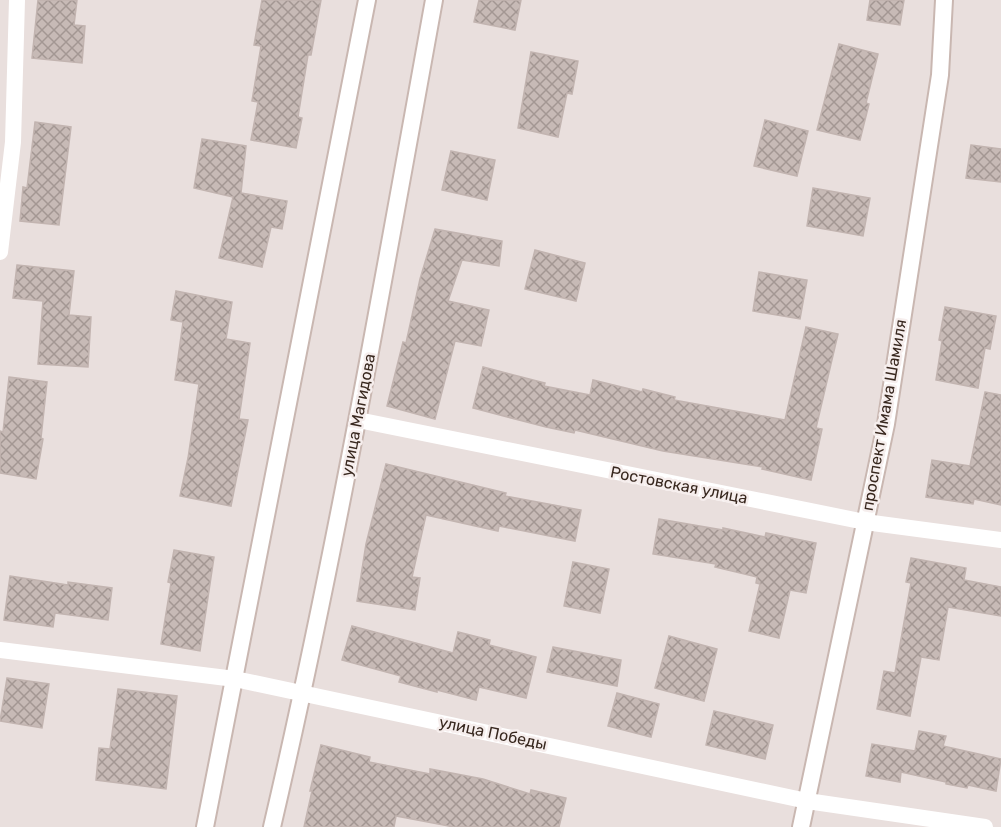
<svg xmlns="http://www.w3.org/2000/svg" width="1001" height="827" font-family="Rubik,sans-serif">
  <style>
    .building { fill: url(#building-cross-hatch); stroke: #c2b4b0; stroke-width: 1.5 }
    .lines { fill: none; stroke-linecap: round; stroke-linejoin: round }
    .secondary-casing { stroke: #c9b7b1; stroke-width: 20 }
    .minor { stroke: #fff; stroke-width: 16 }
    .secondary { stroke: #fff; stroke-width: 16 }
    .labels { text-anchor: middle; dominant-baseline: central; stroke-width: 5; stroke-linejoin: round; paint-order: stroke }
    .street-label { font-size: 16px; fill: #38281f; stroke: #f6eeed }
  </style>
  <defs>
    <pattern id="building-cross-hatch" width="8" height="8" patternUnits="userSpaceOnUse" patternTransform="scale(1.5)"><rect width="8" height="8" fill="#c7bab6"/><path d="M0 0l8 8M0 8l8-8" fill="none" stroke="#a39793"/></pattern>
  </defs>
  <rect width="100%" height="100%" fill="#e9dfdd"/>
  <g class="building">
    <path d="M38,0H77L74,25L85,26L82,63L32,58Z"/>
    <path d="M262,0H321L311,55H308L298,117L302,118L296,148L251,140L258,102L252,101L261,46L254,45Z"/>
    <path d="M479,0H521L515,30L474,22Z"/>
    <path d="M870,0H904L900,25L867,20Z"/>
    <path d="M839,44L878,54L866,103L869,104L860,140L817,130Z"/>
    <path d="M531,52L578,61L572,94L567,93L558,137L518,128Z"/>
    <path d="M765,120L808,131L797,176L754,166Z"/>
    <path d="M35,122L71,127L59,225L20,221L23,187L27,188Z"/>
    <path d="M202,139L246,146L241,193L287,201L282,229L271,227L262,267L219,258L233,197L194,188Z"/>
    <path d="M971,145L1001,149V182L966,178Z"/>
    <path d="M451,151L495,160L487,200L442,190Z"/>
    <path d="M813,188L870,198L863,236L807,226Z"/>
    <path d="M435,229L502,241L499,266L462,260L448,301L489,310L481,346L455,341L435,419L387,406L403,342L406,343L420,279Z"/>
    <path d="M535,250L585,263L576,301L525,289Z"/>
    <path d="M17,265L74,271L69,315L91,317L88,367L38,364L43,301L13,298Z"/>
    <path d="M759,272L807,280L800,319L753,311Z"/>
    <path d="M176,291L232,302L226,339L250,343L239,419L248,420L231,506L180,496L188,458L199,384L175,380L183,322L171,320Z"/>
    <path d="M945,307L996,316L990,349L985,348L978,388L936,380L942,341L939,340Z"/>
    <path d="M806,327L838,334L816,428L822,429L811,480L762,469L763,467L663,451L575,430L574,433L546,427L473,408L483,367L545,383L544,386L590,395L593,380L642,392L643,389L675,397L674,400L785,420Z"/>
    <path d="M9,377L47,382L41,438L43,439L36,479L0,473V431L3,432Z"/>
    <path d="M985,392L1001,395V505L974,499L973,504L926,497L932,460L970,466Z"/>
    <path d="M386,464L506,493L505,496L581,510L575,541L499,526L498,531L426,515L412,577L420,578L415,610L357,601L366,544Z"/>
    <path d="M659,519L723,530V528L765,537L766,533L816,543L806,593L790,590L779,638L749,631L760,584L756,583L757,577L715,567L716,564L653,554Z"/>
    <path d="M174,550L214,557L200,651L161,644L171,583L168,582Z"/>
    <path d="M911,558L966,568L964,580L1001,587V616L948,607L939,660L921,657L910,716L877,709L884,671L895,673L911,583L906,582Z"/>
    <path d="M573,562L609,569L600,613L564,606Z"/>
    <path d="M10,576L68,585V582L112,588L108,620L55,613L53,627L4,620Z"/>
    <path d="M352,626L453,653L458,632L490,640L489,645L536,657L526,698L479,687L476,700L437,690V692L399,682L401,676L342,660Z"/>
    <path d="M669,636L717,649L704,701L655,688Z"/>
    <path d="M553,647L621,660L617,686L547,672Z"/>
    <path d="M7,678L49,684L42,728L0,721Z"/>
    <path d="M118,689L177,696L166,789L96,780L99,748L110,749Z"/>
    <path d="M617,693L659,704L651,737L608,726Z"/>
    <path d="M714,711L773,725L765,759L706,745Z"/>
    <path d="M919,731L946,736L943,746L1001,759L996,791L968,785L967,788L946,784V782L901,772L900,782L866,776L872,744L915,751Z"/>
    <path d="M321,745L370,757L369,762L430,774V769L483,779L530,794L531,790L566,798L559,827H454L396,816L394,827H304L312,791H310Z"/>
  </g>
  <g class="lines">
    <g class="secondary-casing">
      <g id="secondary">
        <path d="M205,827L367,0"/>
        <path d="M272,827C336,553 384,276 434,0"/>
        <path d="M801,827L886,424L940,75L944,0"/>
      </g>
    </g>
    <g class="minor">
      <path d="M0,252L13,142L17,0"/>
      <path d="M358,420L865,522L1001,540"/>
      <path d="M0,650L235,679L807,801L985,827"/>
    </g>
    <use href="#secondary" class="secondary"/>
  </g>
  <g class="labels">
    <g class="street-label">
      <text transform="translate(358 415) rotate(-79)">улица Магидова</text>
      <text transform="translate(884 415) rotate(-80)">проспект Имама Шамиля</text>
      <text transform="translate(679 485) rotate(11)">Ростовская улица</text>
      <text transform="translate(493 733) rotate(12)">улица Победы</text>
    </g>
  </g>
</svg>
